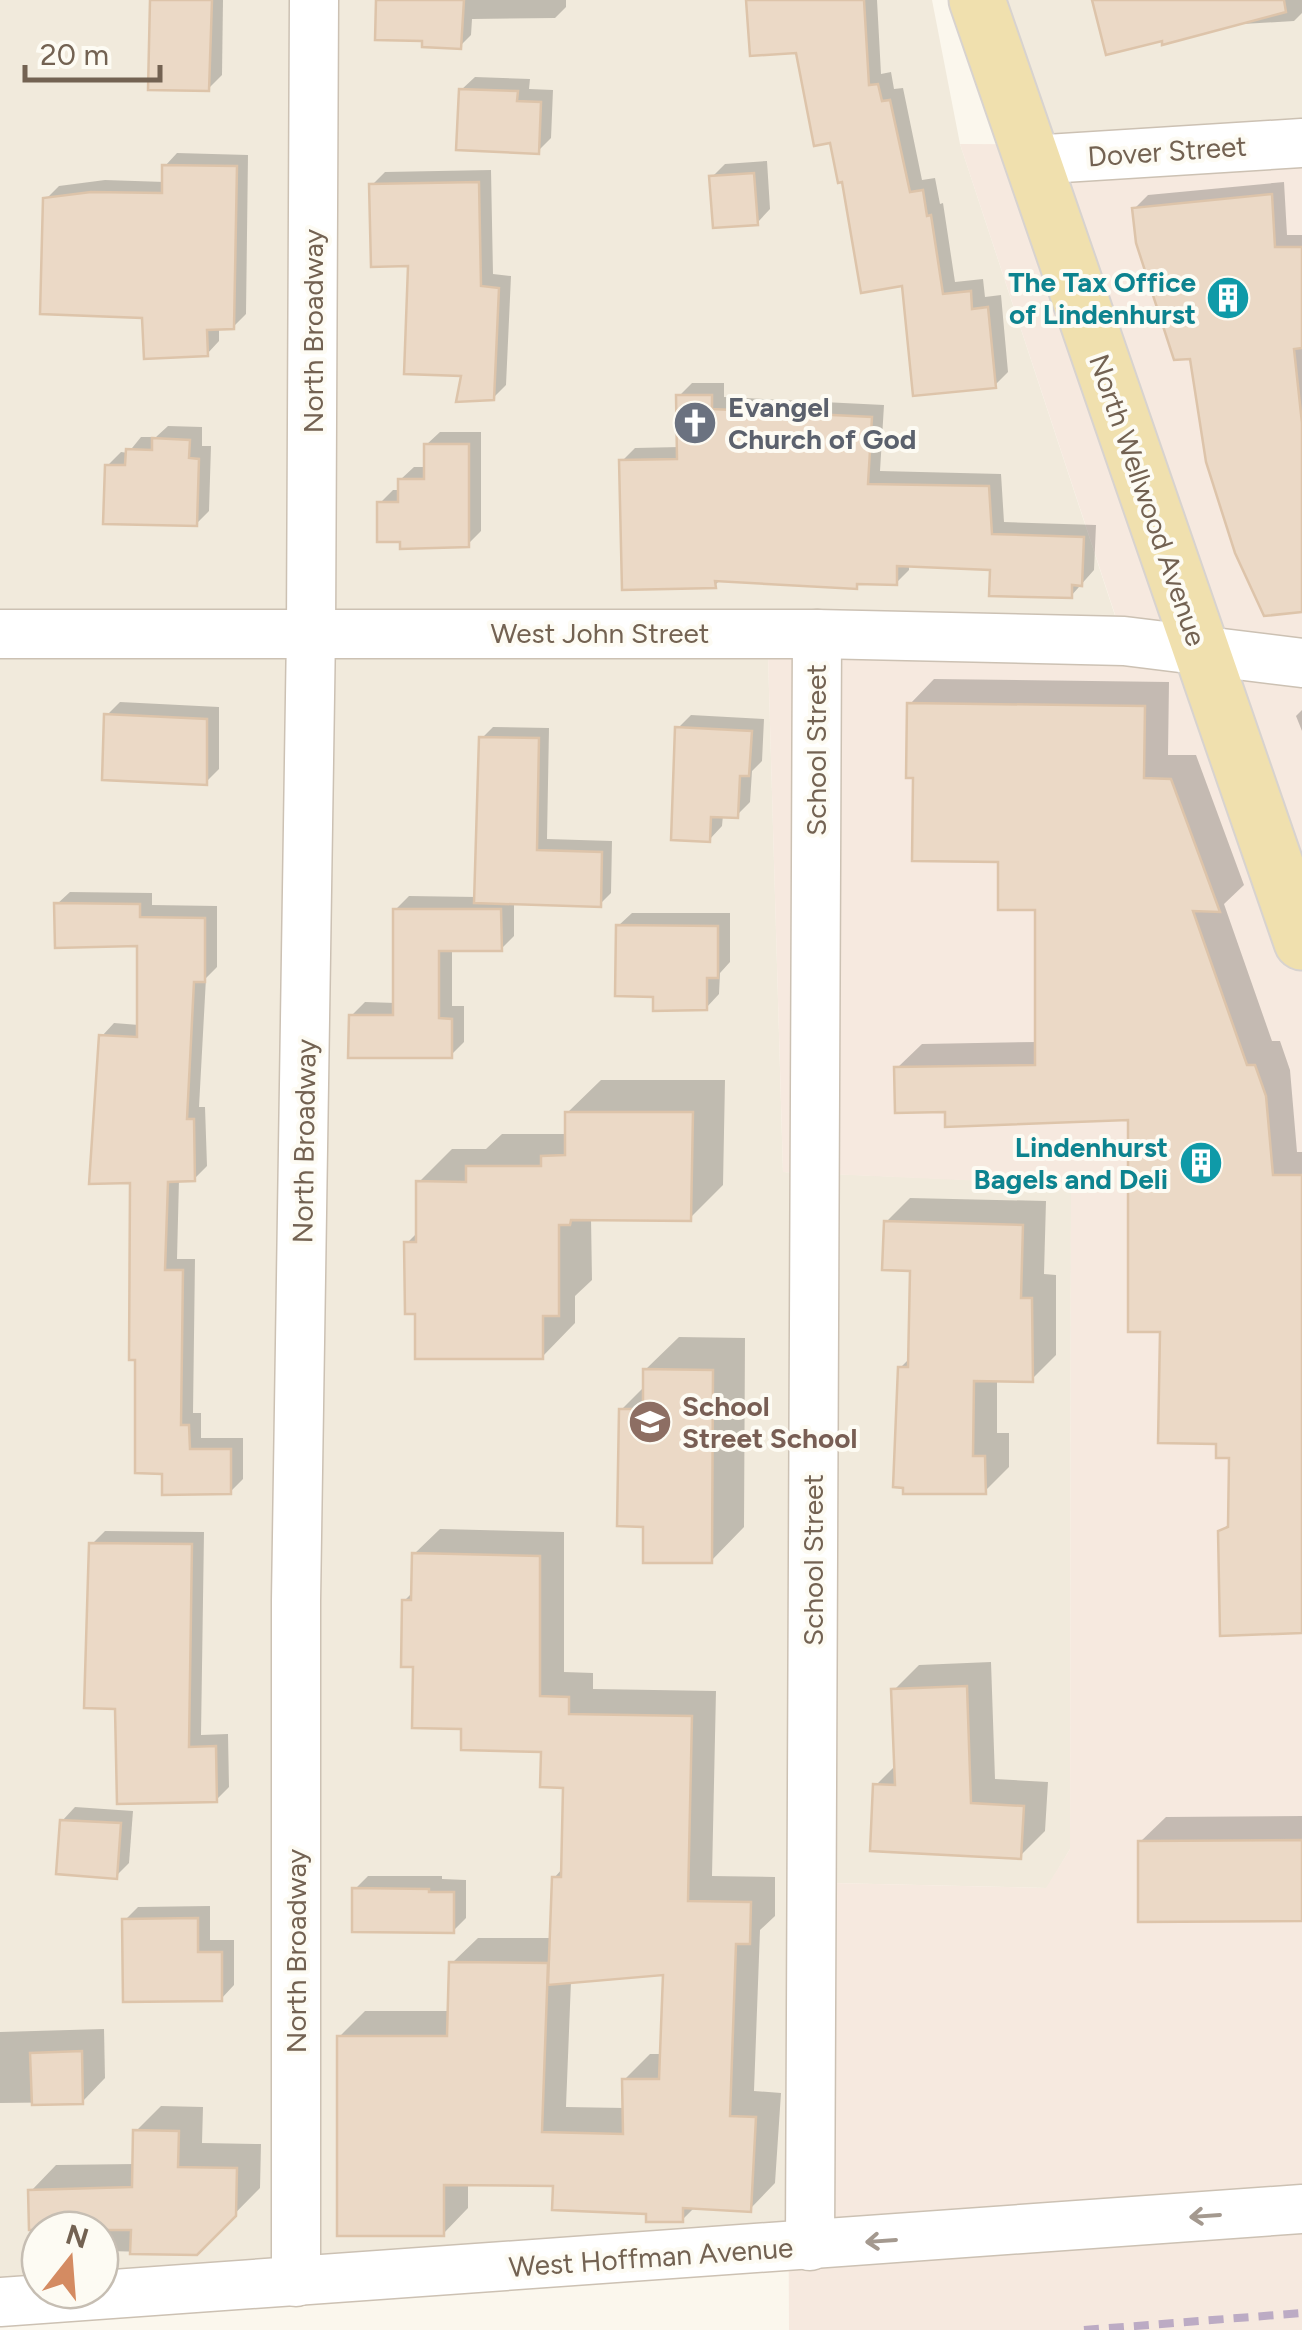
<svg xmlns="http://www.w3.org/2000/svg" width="1302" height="2330" font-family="Figtree,sans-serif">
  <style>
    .residential { fill: #f1eadc }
    .commercial { fill: #f6e9df }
    .shadow { fill: #0003; fill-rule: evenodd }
    .building { fill: #ebd9c6; stroke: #ddc4aa; stroke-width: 2.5 }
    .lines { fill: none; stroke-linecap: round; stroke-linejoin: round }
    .minor-casing { stroke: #ccc1b3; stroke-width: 51 }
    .major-casing { stroke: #d8d3cf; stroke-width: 59 }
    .minor { stroke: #fff; stroke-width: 48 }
    .major { stroke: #f0e0ae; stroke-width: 55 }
    .rail { stroke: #bcabc4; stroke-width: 8; stroke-dasharray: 15 10; stroke-linecap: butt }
    .oneway { stroke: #a4998f }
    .labels { text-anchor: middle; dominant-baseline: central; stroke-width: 8; stroke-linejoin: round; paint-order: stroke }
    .street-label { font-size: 28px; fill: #736252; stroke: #fdfbf3 }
    .culture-label { font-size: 28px; font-weight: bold; fill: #0d838f; stroke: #fdfbf3; text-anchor: end }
    .worship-label { font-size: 28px; font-weight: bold; fill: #5b616d; stroke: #fdfbf3; text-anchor: start }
    .education-label { font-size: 28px; font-weight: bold; fill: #785e54; stroke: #fdfbf3; text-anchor: start }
  </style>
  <rect width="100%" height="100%" fill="#fbf7ed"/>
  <g class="residential">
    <path d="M0,0H932L960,144L1129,658L768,655L783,1172L1071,1184L1070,1849L1047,1888L787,1882V2233L100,2273V2230H40V2276L0,2278Z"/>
    <path d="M1003,0H1302V146L1043,145Z"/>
  </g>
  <path class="commercial" d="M960,144L1302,146V2330H789L787,1882L1046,1888L1070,1849L1071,1185L783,1172L768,655L1129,657Z"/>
  <g class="shadow">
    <path d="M153,0H223L222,75L208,89Z"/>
    <path d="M379,0H566V7L555,18L472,19L471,35L460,46L424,39Z"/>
    <path d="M749,0H877L881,74L891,72L894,89L903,88L922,180L935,178L940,204L943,203L955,282L983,279L985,297L1001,295L1008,372L995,385L904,283L844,179L798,51Z"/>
    <path d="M1099,0H1302V13L1294,21L1226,25Z"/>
    <path d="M475,77L530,79L529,89L553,90L551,138L538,151L461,90Z"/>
    <path d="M177,153L248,155L246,314L233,327H219V341L207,354L144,315L46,199L59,186L105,180L165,182V166Z"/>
    <path d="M767,161L770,209L757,223L712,177L725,164Z"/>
    <path d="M491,170L493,274L511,276L506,385L493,398L464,373L372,185L385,172Z"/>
    <path d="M1284,182L1287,235H1302V609L1192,356L1135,208L1148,195Z"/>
    <path d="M692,383H724V397L884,405L880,471L1001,474L1004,522L1096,525L1094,570L1071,596L993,567L909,564V570L896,583L861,581L856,586L721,579L715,585L622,461L635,448L680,447L679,396Z"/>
    <path d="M168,426L202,427V446H211L209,511L196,524L107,466L121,452L128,453L141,437H156Z"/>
    <path d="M440,432H481V531L468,544L380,503L393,490H400V480L414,467H426V445Z"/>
    <path d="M934,679L1169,682L1168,755H1196L1244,885L1224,904L1272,1041H1280L1290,1070L1297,1152H1302V1631L1220,1532L1231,1522V1456L1218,1441L1163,1330L1130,1117L947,1109L897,1068L922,1044L1037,1042L1038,908L1000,859L915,776L910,704Z"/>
    <path d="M120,702L219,707V769L206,782L107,715Z"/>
    <path d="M1302,710V731L1296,716Z"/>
    <path d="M691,715L764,719L762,761L752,771L750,802L737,815H723L722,826L709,840L678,728Z"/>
    <path d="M493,727L549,728L547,839L612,841L611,893L600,904L514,902V936L501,949H452V1006H464V1042L451,1055L351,1016L365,1002L396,1003L395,910L409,896L477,897L482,738Z"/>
    <path d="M70,892L152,893V905L217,906V967L206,978L199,1107H205L207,1166L194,1179H179L177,1259H195L193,1413H201V1438H243V1479L230,1492H164L133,1180L102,1036L114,1023L139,1025L140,943L57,904Z"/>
    <path d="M632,913H730V962L720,973L719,994L706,1008L655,994L618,926Z"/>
    <path d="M601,1080H725L723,1185L690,1218H591L592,1280L575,1296V1323L542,1357L417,1311L407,1243L418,1232L419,1182L452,1149H486L502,1134H567V1113Z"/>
    <path d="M910,1198L1046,1201L1044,1274L1056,1275V1355L1032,1379H997V1433H1009V1467L985,1491L900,1368L911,1357L912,1269L886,1222Z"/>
    <path d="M679,1337L745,1338L744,1527L711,1561L646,1524L621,1410L645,1386V1370Z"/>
    <path d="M440,1529L564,1532V1672L593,1673V1689L716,1691L712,1876L775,1877V1916L760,1930L754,2091L781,2093L775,2183L750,2209L696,2206L682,2220L555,2184L468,2182V2208L443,2234L339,2037L365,2011H450L452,1963L478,1938H552L554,1878L563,1868L565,1786L544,1749L464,1726L416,1664L404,1601L414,1591V1554ZM665,1972L663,2054H650L624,2080L625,2108L566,2107L571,1981Z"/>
    <path d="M105,1531L204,1532L201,1735L228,1734L229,1787L216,1800L117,1706L92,1544Z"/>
    <path d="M991,1662L995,1779L1048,1782L1045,1831L1020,1856L876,1785L897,1764L894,1690L919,1665Z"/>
    <path d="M75,1807L133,1811L129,1863L116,1876L62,1821Z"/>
    <path d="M1302,1816V1919L1140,1842L1166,1817Z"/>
    <path d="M368,1876H442V1879L466,1880V1918L453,1931L354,1890Z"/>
    <path d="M210,1906V1940H234V1985L221,1999L125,1920L138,1907Z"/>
    <path d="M104,2029L105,2078L82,2102L0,2103V2032Z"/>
    <path d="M161,2106L203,2107L202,2143L261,2144L260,2188L196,2253L106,2251L100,2256V2230H40V2262H32L31,2191L56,2165L135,2164L136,2131Z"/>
  </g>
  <g class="building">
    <path d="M150,0H212L209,91L148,90Z"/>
    <path d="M376,0H464L461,49L422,47V41L375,40Z"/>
    <path d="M746,0H864L869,85L878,84L882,101L890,100L910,192L923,190L927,216L931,215L943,294L971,291L972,309L988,307L996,388L913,396L902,286L861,293L842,182L838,183L830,143L814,146L796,53L750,56Z"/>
    <path d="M1092,0H1284L1286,12L1162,45V41L1106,55Z"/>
    <path d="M459,89L518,91L517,101L541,102L539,154L456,150Z"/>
    <path d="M162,165L237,166L234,329L207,330L208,356L144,359L142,318L40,314L43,198L91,192L162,193Z"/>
    <path d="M754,173L758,225L713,228L709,176Z"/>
    <path d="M479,182L481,286L499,288L494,400L456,402L461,376L404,374L408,266L371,267L369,184Z"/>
    <path d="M1272,194L1275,247H1302V348L1294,349L1302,423V612L1264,616L1235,553L1206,462L1190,359L1174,360L1136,243L1132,208Z"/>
    <path d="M676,395H712V409L872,417L868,484L989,486L992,534L1084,537L1082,586L1072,585V598L989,596L990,570L897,566V585L857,584V589L715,581L716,588L622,590L619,460L677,459Z"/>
    <path d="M152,438L190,440L189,458L199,459L197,526L103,524L105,465H125L126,449L152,450Z"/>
    <path d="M424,444H469V547L400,549V542H377V502H398V479H424Z"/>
    <path d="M907,703L1145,706L1144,778L1171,779L1220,912L1193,911L1247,1065H1255L1266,1096L1273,1175H1302V1633L1220,1636L1218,1531L1228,1527L1229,1458H1216V1444L1158,1443L1160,1332H1128V1120L945,1127V1112L895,1113L894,1067L1035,1065V910H998V862L912,861L913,778H906Z"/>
    <path d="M104,714L207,719V785L102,780Z"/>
    <path d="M675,727L752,731L749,776H740L738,818L711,817L710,842L671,840Z"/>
    <path d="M479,737L539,738L537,850L602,852L601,907L474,903Z"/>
    <path d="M54,903L140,904V917L205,918V982H194L187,1119H194L195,1181L168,1182L165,1270H183L181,1425H189L190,1449H231V1494L162,1495V1474L135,1473V1360H129L130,1183L89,1184L99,1035L137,1037V946L55,948Z"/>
    <path d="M393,909H501L502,951H439V1018L452,1019V1058H348L349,1015H393Z"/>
    <path d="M616,925L718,926V978H707V1010L653,1011V997L615,996Z"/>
    <path d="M565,1112H693L691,1221L571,1220L570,1225H559V1316H543V1359H415V1314H405L404,1242H416V1181L466,1182V1166H541V1156L565,1155Z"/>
    <path d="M884,1221L1023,1225L1021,1298H1032L1033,1382L974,1381L973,1456H985L986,1494H903V1488L893,1487L898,1367H908L910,1271L882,1270Z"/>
    <path d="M643,1369L713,1370L712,1563H643V1527L617,1526L619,1409H643Z"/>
    <path d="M89,1543L192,1544L189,1747L216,1746L217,1802L117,1804L115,1709L84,1708Z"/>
    <path d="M412,1553L540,1556V1696L569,1697V1714L692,1716L688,1901L751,1902L750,1944H736L730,2116L756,2117L751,2212L683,2208V2222H646V2214L552,2210L553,2186L444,2185V2236H337V2036H447L449,1962L548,1963L542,2132L623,2134L622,2079H659L663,1975L548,1985L552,1877H561L563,1788L540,1787L541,1752L461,1750V1729L412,1728L413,1667H401L402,1600H411Z"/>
    <path d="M967,1686L971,1803L1024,1806L1021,1859L870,1851L873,1784L895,1785L891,1689Z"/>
    <path d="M60,1820L121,1823L117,1879L56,1874Z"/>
    <path d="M1302,1840V1921L1138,1922V1841Z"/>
    <path d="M352,1888L429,1889V1892H454V1933L352,1932Z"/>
    <path d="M198,1918V1952H222V2001L123,2002L122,1919Z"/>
    <path d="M82,2051L83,2104L32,2105L30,2053Z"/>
    <path d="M133,2130L179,2131L178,2167L237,2168L236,2216L197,2255L130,2254L131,2230H29L28,2190L132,2187Z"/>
  </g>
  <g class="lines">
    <g class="minor-casing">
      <g id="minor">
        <path d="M1031,160L1302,143"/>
        <path d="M0,634H817L1124,641L1302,663"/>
        <path d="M810,2246L817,634"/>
        <path d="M296,2282V1601L311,632L314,0"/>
        <path d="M0,2302L1302,2209"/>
      </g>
    </g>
    <g class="major-casing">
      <path id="major" d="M977,0L1302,942"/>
    </g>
    <use href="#minor" class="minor"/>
    <use href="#major" class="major"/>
    <path class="rail" d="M1084,2330L1302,2313"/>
  </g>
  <defs><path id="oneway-shaft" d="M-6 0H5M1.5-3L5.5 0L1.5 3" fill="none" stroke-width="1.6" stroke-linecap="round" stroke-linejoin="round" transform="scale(2.5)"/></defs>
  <g class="oneway">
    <use href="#oneway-shaft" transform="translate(1205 2216) rotate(176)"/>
    <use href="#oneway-shaft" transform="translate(881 2241) rotate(176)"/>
  </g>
  <defs>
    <g id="building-disc" transform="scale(2.25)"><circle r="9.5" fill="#0f9aa8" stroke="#fdfbf3"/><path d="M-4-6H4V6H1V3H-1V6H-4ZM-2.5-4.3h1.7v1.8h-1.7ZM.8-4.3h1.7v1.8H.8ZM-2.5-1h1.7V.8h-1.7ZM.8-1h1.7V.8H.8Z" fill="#fff"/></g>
    <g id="church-disc" transform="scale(2.25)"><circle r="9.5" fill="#6b7280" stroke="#fdfbf3"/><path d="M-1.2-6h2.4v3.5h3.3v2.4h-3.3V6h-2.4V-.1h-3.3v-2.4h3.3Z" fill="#fff"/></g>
    <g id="school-disc" transform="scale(2.25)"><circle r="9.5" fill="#8d6e63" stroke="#fdfbf3"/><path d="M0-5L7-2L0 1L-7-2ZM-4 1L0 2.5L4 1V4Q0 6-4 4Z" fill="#fff"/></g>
  </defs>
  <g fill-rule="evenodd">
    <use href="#building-disc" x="1228" y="298"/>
    <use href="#church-disc" x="695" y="423"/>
    <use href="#building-disc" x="1201" y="1163"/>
    <use href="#school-disc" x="650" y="1422"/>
  </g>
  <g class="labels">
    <g class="street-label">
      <text transform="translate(1167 151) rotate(-4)">Dover Street</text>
      <text transform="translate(313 331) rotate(-90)">North Broadway</text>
      <text transform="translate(1148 500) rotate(71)">North Wellwood Avenue</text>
      <text x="600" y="633">West John Street</text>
      <text transform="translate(816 750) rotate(-90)">School Street</text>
      <text transform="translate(304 1141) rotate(-89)">North Broadway</text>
      <text transform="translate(813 1560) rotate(-90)">School Street</text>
      <text transform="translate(296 1951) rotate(-90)">North Broadway</text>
      <text transform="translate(651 2257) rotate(-4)">West Hoffman Avenue</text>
    </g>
    <g class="culture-label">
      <text x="1196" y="282">The Tax Office<tspan x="1196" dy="32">of Lindenhurst</tspan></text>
      <text x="1168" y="1147">Lindenhurst<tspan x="1168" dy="32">Bagels and Deli</tspan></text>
    </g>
    <g class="worship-label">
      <text x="728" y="407">Evangel<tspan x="728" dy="32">Church of God</tspan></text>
    </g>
    <g class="education-label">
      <text x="682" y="1406">School<tspan x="682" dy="32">Street School</tspan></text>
    </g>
  </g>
  <g transform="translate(70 2260) rotate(17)"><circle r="48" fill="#fdfbf3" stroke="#c6beb3" stroke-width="2.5"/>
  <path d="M0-8L18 38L0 25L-18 38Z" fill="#d48b62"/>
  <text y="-15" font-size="28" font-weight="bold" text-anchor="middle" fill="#736252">N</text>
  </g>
  <path d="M25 65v15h135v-15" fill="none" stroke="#736252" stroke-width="5"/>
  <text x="40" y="65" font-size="30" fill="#736252" stroke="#fdfbf3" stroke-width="8" paint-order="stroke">20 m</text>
</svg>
